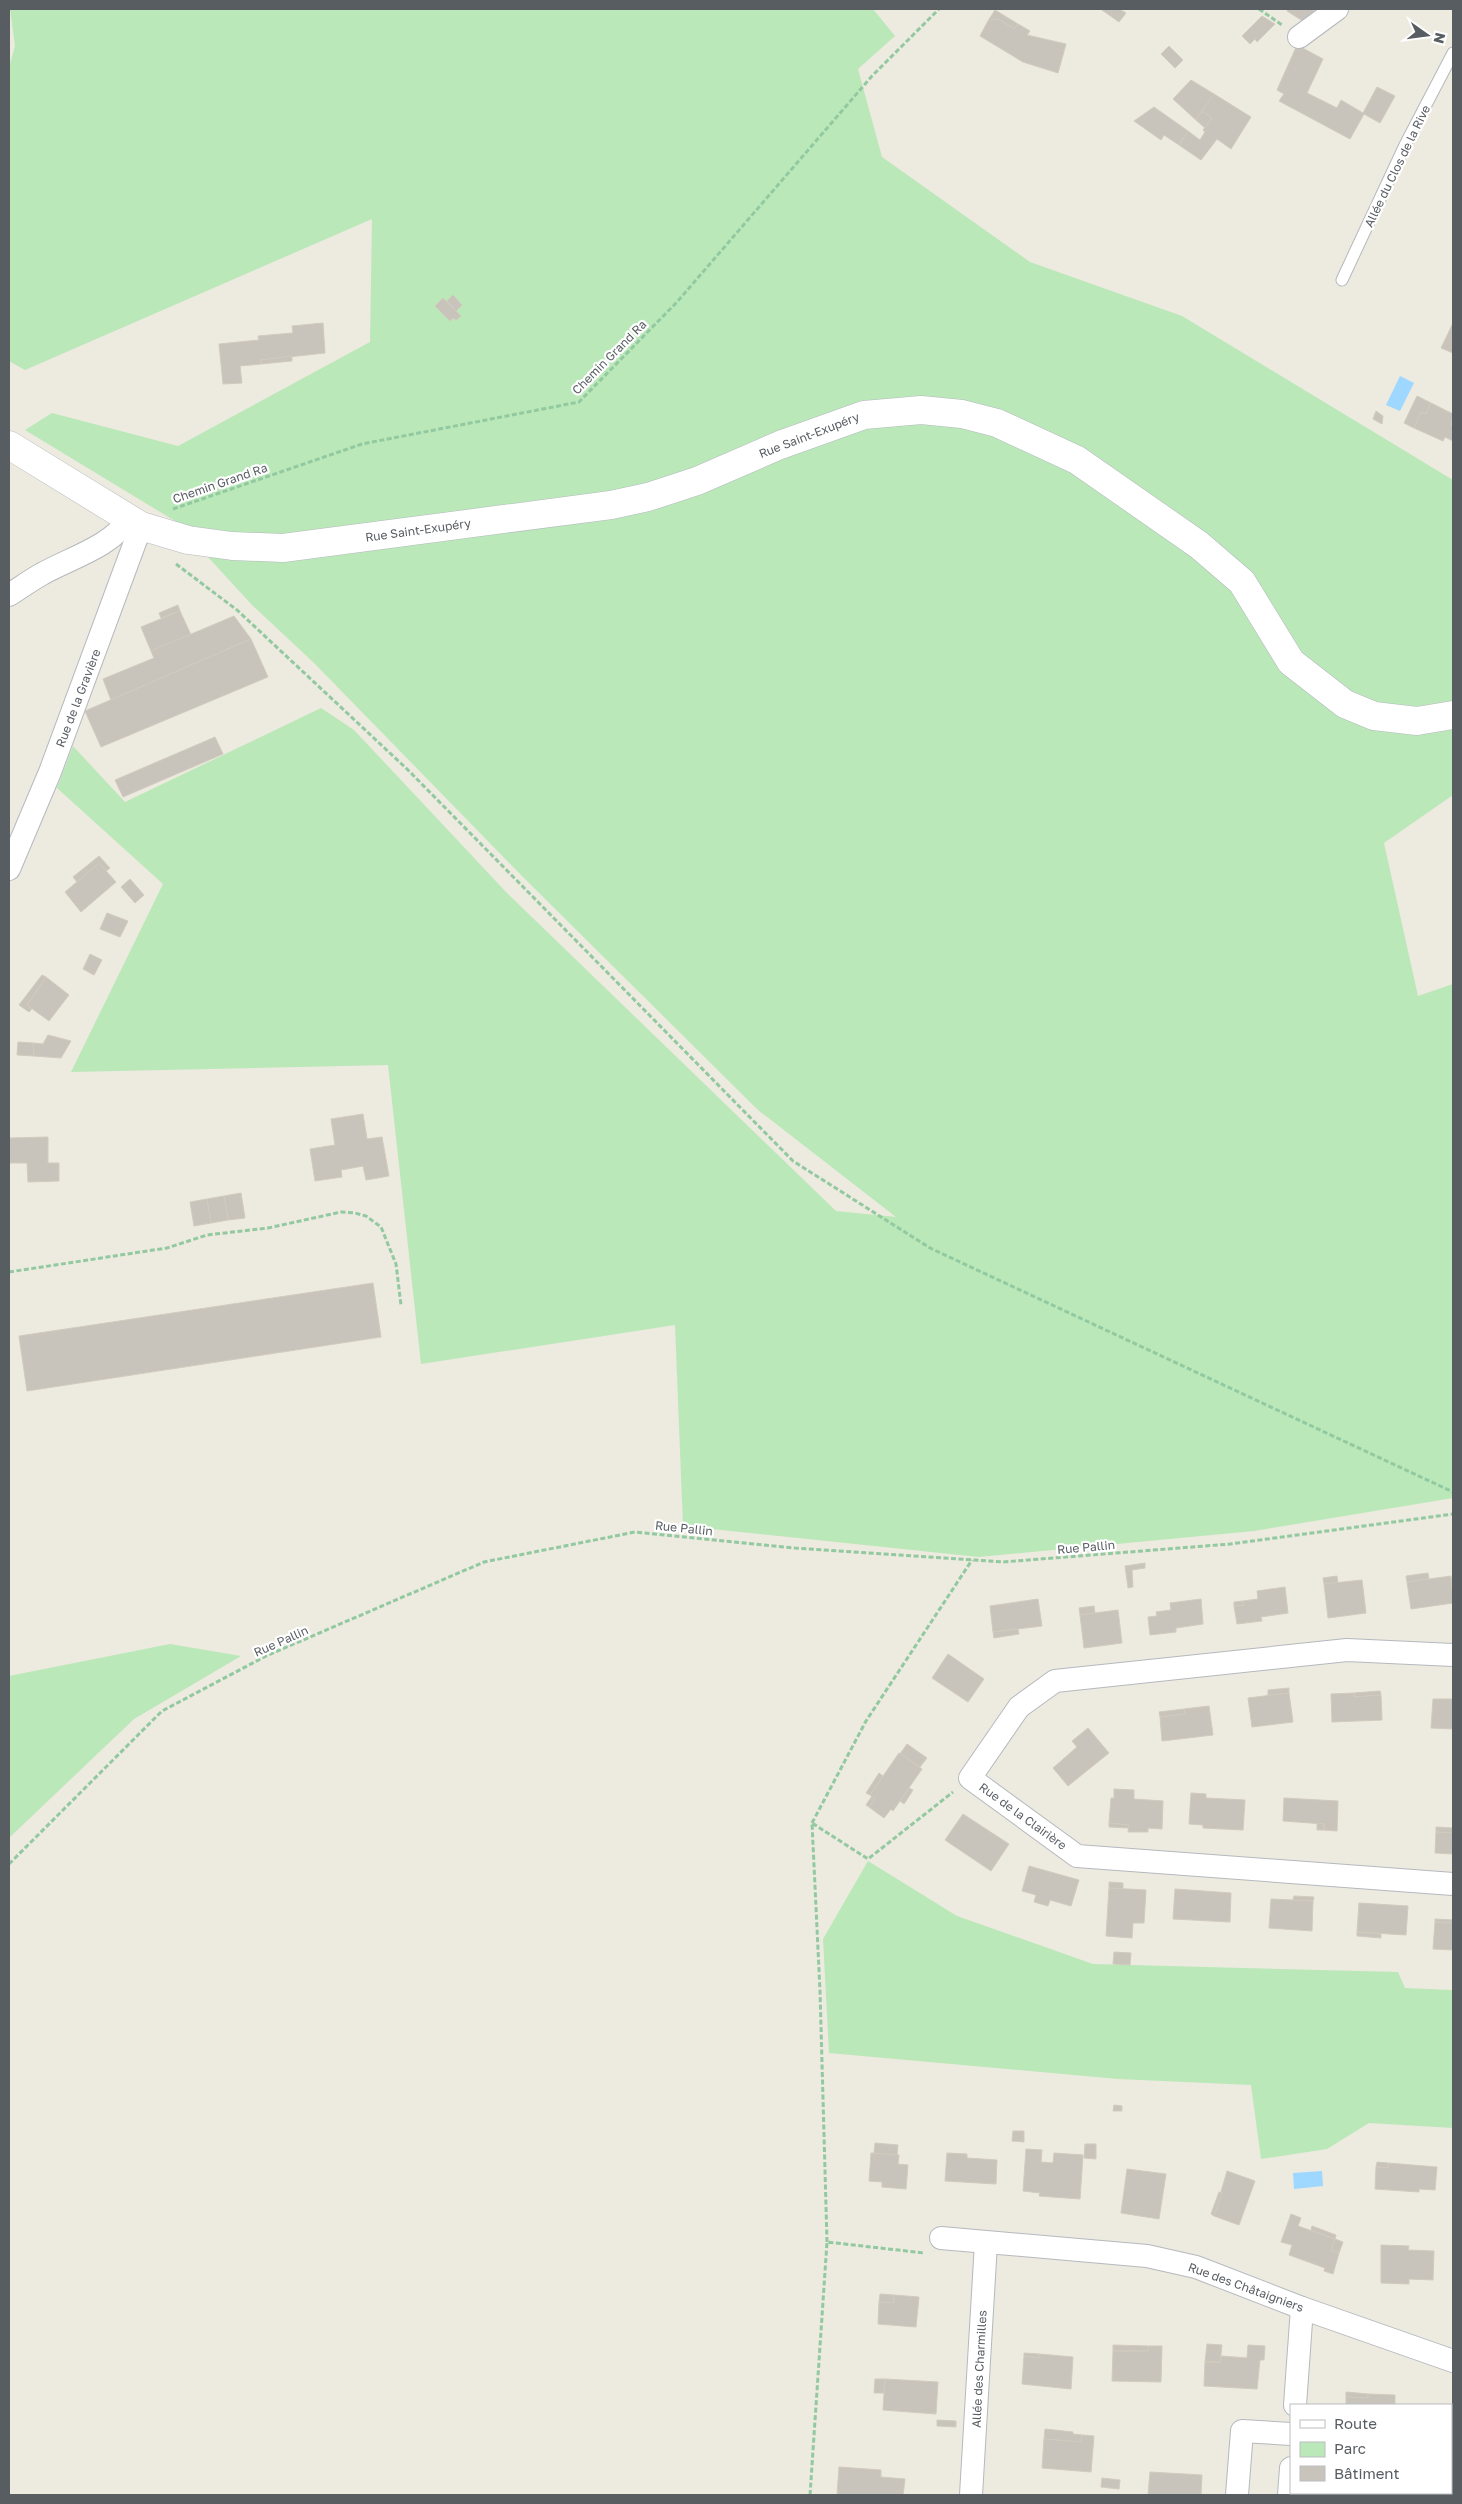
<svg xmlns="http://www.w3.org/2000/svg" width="1462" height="2504" font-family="'Golos Text',sans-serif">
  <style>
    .green { fill: #bae8b9 }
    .water { fill: #9ed7ff }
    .building { fill: #c8c4bc; stroke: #d2cbbd }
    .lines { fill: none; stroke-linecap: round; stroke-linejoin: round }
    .service-casing { stroke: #b5b9be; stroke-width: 13 }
    .minor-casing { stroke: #b5b9be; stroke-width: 24 }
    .tertiary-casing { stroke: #b5b9be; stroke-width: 29 }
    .path { stroke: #92c9a0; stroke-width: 3; stroke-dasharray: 5 2.5; stroke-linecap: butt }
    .service { stroke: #fff; stroke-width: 11 }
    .minor { stroke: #fff; stroke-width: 22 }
    .tertiary { stroke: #fff; stroke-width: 28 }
    .labels { text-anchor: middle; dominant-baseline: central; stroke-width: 4.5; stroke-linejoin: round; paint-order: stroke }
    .street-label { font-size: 12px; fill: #585d62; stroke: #fff }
  </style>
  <rect width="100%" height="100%" fill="#edeadf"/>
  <g class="green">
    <path d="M10,9H873L895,36L858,69L882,157L1030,262L1182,316L1453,480V795L1384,843L1418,996L1453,984V1498L1254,1531L979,1557L683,1526L675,1325L421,1364L388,1065L71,1072L163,884L57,788L73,746L125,802L321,708L354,730L507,893L836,1211L896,1217L758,1110L522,876L314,663L252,605L175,521L25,430L52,413L178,446L370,342L372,219L25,370L9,361V67L15,46Z"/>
    <path d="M170,1644L241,1656L134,1719L9,1838V1676Z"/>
    <path d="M868,1861L957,1916L1093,1964L1398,1972L1405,1988L1453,1990V2128L1369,2123L1327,2149L1261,2159L1251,2085L1118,2079L829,2053L823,1939Z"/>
  </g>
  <g class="water">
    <path d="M1400,376L1414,383L1400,411L1386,405Z"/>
    <path d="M1322,2171L1323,2186L1294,2189L1293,2173Z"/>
  </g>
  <g class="building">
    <path d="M1103,9H1119L1126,13L1119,22L1102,10Z"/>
    <path d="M1288,9H1315L1306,23L1287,11Z"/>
    <path d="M995,10L1018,24L1014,29L998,19L988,21Z"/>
    <path d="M1262,16L1275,24L1257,42L1255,39L1250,44L1242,36Z"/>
    <path d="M998,19L1014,29L1018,24L1030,31L1027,35L1066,44L1058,73L1023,62L980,36L988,21Z"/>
    <path d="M1297,45L1323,59L1307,93L1337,108L1341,100L1363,113L1377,87L1395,96L1380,123L1364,114L1350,139L1279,101L1284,94L1277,90Z"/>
    <path d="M1169,46L1183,60L1175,68L1161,54Z"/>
    <path d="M1191,80L1214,94L1196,120L1173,99Z"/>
    <path d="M1214,94L1251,117L1231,149L1217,139L1201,160L1179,145L1188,131L1200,140L1205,132L1203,130L1212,118L1202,111Z"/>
    <path d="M1154,107L1188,131L1179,145L1164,135L1161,140L1134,121Z"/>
    <path d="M1202,111L1212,118L1205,128L1196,120Z"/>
    <path d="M453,295L462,305L456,311L447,301Z"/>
    <path d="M443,298L461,316L456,320L453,318L450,321L435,306Z"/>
    <path d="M323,323L325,353L261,360V364L240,366L242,383L223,384L219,344L259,340L258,336L293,333L292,326Z"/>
    <path d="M1453,323V353L1441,348Z"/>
    <path d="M292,356V361L261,364V360Z"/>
    <path d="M1417,396L1431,403L1426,414L1421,412L1414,428L1404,423Z"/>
    <path d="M1431,403L1453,414L1451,425L1453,426V441L1445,437L1443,441L1414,428L1421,412L1426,414Z"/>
    <path d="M1376,411L1383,416L1382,424L1373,419Z"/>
    <path d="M178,605L180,611L161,618L159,613Z"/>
    <path d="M180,611L191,635L151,651L141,627Z"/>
    <path d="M234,616L251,639L111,700L103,679L154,658L151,651Z"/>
    <path d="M251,639L268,677L101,747L85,711Z"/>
    <path d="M215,737L223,754L123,797L115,780Z"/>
    <path d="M99,856L110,868L106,871L99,863L77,882L73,877Z"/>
    <path d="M99,863L116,882L81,912L65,892Z"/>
    <path d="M130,879L144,895L135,903L121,887Z"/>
    <path d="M107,913L128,921L120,937L100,929Z"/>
    <path d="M90,954L102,960L94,975L83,969Z"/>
    <path d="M42,975L46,977L27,1005L32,1009L29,1012L19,1005Z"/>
    <path d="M46,977L69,995L49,1021L27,1005Z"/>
    <path d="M48,1035L71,1041L61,1058L34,1056L33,1043L43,1044Z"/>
    <path d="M18,1042L33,1043L34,1056L17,1055Z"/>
    <path d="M363,1114L367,1139L382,1137L389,1176L366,1180L363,1166L341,1170L342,1177L315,1181L310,1149L335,1145L331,1119Z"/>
    <path d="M48,1137V1163H59V1181L28,1182L27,1163H9V1138Z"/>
    <path d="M241,1193L245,1218L228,1220L224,1196Z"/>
    <path d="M224,1196L228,1220L211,1223L207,1199Z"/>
    <path d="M207,1199L211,1223L194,1226L190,1202Z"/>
    <path d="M373,1283L381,1337L27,1391L19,1336Z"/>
    <path d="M1145,1563V1568L1132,1570L1133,1587L1128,1588L1125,1566Z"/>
    <path d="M1428,1573L1429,1579L1407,1582L1406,1576Z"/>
    <path d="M1337,1576L1338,1583L1324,1584L1323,1578Z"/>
    <path d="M1451,1576L1453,1603L1411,1609L1407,1582Z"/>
    <path d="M1362,1580L1366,1613L1328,1618L1324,1584Z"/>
    <path d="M1285,1587L1288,1613L1261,1617L1262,1621L1237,1624L1234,1606L1244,1605L1243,1601L1258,1599L1257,1591Z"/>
    <path d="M1038,1599L1042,1626L993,1632L990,1606Z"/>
    <path d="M1201,1599L1203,1624L1176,1628V1632L1150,1635L1148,1617L1157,1616L1156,1612L1171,1610L1170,1603Z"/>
    <path d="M1243,1601L1244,1605L1234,1606V1602Z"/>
    <path d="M1094,1606L1095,1613L1080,1615L1079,1608Z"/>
    <path d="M1118,1610L1122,1643L1084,1648L1080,1615Z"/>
    <path d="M1018,1629L1019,1634L994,1638L993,1632Z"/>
    <path d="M948,1654L984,1679L968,1702L932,1678Z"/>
    <path d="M1289,1688V1693L1268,1696V1690Z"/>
    <path d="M1380,1691L1381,1695L1354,1697V1693Z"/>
    <path d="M1289,1693L1293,1722L1252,1727L1248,1698Z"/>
    <path d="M1354,1693V1697L1381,1695L1382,1720L1332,1722L1331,1694Z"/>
    <path d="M1433,1699H1453V1729L1431,1728Z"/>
    <path d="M1209,1706L1213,1735L1162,1741L1160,1717L1185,1714L1184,1709Z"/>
    <path d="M1184,1709L1185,1714L1160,1717L1159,1712Z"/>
    <path d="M1088,1728L1109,1753L1068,1786L1053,1768L1077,1747L1072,1741Z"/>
    <path d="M907,1744L927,1758L920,1767L900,1754Z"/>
    <path d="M899,1753L922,1769L893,1811L891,1809L884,1818L869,1807L875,1799L870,1795Z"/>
    <path d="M879,1773L883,1776L870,1795L866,1793Z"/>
    <path d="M909,1788L913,1790L904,1804L900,1801Z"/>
    <path d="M1114,1789L1134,1790V1799L1163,1801L1162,1829L1148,1828V1832H1128L1129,1825L1109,1823L1111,1798H1114Z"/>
    <path d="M1191,1793L1206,1794V1798L1245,1800L1243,1830L1203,1828V1825L1189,1824Z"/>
    <path d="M872,1796L875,1799L869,1807L866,1805Z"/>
    <path d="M1284,1798L1338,1801L1337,1831L1324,1830V1824L1283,1821Z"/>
    <path d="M963,1814L1009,1844L991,1871L945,1840Z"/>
    <path d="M1109,1823L1129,1825L1128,1828L1109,1827Z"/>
    <path d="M1317,1823L1324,1824V1830H1317Z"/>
    <path d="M1436,1827L1453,1828V1833L1436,1832Z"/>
    <path d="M1436,1832L1453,1833V1854L1435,1853Z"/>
    <path d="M1029,1866L1079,1880L1071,1906L1050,1900L1048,1906L1034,1902L1036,1895L1022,1891Z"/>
    <path d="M1109,1882L1123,1883V1889L1109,1888Z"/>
    <path d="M1109,1888L1146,1890L1144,1923H1133L1132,1938L1106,1936Z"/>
    <path d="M1175,1889L1231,1893L1230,1922L1173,1919Z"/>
    <path d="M1294,1896L1314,1897L1313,1901L1293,1900Z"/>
    <path d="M1271,1899L1313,1901L1312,1931L1269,1928Z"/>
    <path d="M1359,1903L1408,1906L1406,1935L1357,1932Z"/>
    <path d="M1435,1919L1453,1920V1923L1435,1922Z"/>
    <path d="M1435,1922L1453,1923V1950L1433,1949Z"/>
    <path d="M1357,1932L1381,1934V1938L1357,1936Z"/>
    <path d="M1114,1952L1131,1953L1130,1965L1113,1964Z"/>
    <path d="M1114,2105L1122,2106V2111H1113Z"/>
    <path d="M1013,2131H1024V2142L1012,2141Z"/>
    <path d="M875,2143L898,2145L897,2155L874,2153Z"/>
    <path d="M1085,2144H1096V2159L1084,2158Z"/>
    <path d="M1026,2149L1042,2150L1041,2162L1053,2163L1054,2153L1083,2155L1080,2199L1039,2196L1040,2193L1023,2191Z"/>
    <path d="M871,2153L899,2155L898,2164L908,2165L906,2189L882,2187V2182L869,2181Z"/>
    <path d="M947,2153L967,2154V2158L997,2160L996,2184L945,2181Z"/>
    <path d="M1377,2162L1388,2163V2168L1376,2167Z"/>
    <path d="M1388,2163L1437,2167L1435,2190L1419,2189V2192L1375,2189L1376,2167L1388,2168Z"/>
    <path d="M1127,2169L1166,2174L1159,2219L1121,2213Z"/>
    <path d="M1227,2171L1255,2181L1239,2225L1214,2216Z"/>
    <path d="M1219,2192L1222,2193L1214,2216L1211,2214Z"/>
    <path d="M1291,2214L1301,2218L1298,2226L1335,2239L1331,2250L1339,2253L1333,2274L1324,2271L1325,2268L1289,2255L1292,2245L1281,2242Z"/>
    <path d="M1312,2226L1336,2235L1335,2239L1311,2230Z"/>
    <path d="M1335,2239L1343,2242L1339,2253L1331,2250Z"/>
    <path d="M1381,2245L1409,2246L1408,2250L1434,2251L1433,2280L1409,2279V2284L1381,2283Z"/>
    <path d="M880,2294L894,2295V2303L879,2302Z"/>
    <path d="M894,2295L919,2297L916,2327L878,2324L879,2302L894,2303Z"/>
    <path d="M1207,2344L1222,2345L1220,2362H1205Z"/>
    <path d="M1113,2345L1148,2346L1149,2351H1113Z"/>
    <path d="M1248,2345L1265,2346L1264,2360H1260L1257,2389L1204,2386L1205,2362H1220L1221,2356L1247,2358Z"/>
    <path d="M1148,2346H1162L1161,2382L1112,2381L1113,2351H1149Z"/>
    <path d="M1024,2353L1039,2354V2358L1024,2356Z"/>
    <path d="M1039,2354L1073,2357L1071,2389L1022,2384L1024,2356L1039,2358Z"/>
    <path d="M875,2379H885L884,2393H874Z"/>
    <path d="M885,2379L938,2382L936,2414L883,2410Z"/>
    <path d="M1346,2392L1368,2394V2398L1346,2397Z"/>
    <path d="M1368,2394L1395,2395V2405H1346V2397L1368,2398Z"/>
    <path d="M937,2420L956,2421V2427L937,2426Z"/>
    <rect x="1451" y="2424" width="2" height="49"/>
    <path d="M1045,2429L1073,2432V2434L1082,2435L1081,2442L1044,2439Z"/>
    <path d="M1082,2435L1094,2436L1091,2472L1042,2468L1044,2439L1081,2442Z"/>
    <path d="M839,2467L881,2470V2477L905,2479L903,2495H837Z"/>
    <path d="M1150,2472L1202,2475L1201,2495H1148Z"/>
    <path d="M1102,2478L1120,2480L1119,2489L1101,2487Z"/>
  </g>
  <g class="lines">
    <g class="service-casing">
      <path id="service" d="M1342,280L1405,145L1453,53"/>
    </g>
    <g class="minor-casing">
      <g id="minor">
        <path d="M1299,37L1337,9"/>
        <path d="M9,595C20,588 31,580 42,574C68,559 113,546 128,519"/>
        <path d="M9,869L50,772L141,526"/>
        <path d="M1453,1655L1347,1650L1055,1681L1019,1707L970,1778L1077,1856L1453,1884"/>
        <path d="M941,2238L1147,2256L1196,2267L1302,2308L1453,2361"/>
        <path d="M1295,2405L1302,2308"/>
        <path d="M971,2495L986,2243"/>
        <path d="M1237,2495L1242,2431L1291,2434"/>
        <path d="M1289,2495L1291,2468"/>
      </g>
    </g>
    <g class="tertiary-casing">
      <path id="tertiary" d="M9,445L141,526L188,540L232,546L283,548L611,505L648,497L697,481L780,445L864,415L921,410L962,414L997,423L1077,460L1199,545L1242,582L1291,662L1345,704L1374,716L1417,721L1453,715"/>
    </g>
    <g class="path">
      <path d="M1259,9L1282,25"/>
      <path d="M173,509L362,444L579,402L677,302L872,76L939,9"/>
      <path d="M176,564L237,610L408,770L793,1161L930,1248L1453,1492"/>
      <path d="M9,1272L167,1248L207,1235L268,1228L341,1212L355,1213L366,1216L381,1227L396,1264L401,1305"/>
      <path d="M812,1823L866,1721L972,1560"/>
      <path d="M9,1864L162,1711L266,1656L484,1562L635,1532L795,1548L1003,1562L1230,1544L1453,1514"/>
      <path d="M827,2242L820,1991L812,1823L868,1859L953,1792"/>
      <path d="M810,2495L827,2242L924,2253"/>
    </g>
    <use href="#service" class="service"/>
    <use href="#minor" class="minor"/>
    <use href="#tertiary" class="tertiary"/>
  </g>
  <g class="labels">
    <g class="street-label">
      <text transform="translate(1397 166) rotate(-64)">Allée du Clos de la Rive</text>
      <text transform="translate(609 357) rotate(-45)">Chemin Grand Ra</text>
      <text transform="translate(809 435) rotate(-21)">Rue Saint-Exupéry</text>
      <text transform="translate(220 483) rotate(-19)">Chemin Grand Ra</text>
      <text transform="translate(418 530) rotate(-8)">Rue Saint-Exupéry</text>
      <text transform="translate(78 698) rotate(-69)">Rue de la Gravière</text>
      <text transform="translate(684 1528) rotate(6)">Rue Pallin</text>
      <text transform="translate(1086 1547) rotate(-5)">Rue Pallin</text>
      <text transform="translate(281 1641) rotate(-24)">Rue Pallin</text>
      <text transform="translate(1023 1816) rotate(36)">Rue de la Clairière</text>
      <text transform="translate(1246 2287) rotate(20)">Rue des Châtaigniers</text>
      <text transform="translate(979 2369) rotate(-87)">Allée des Charmilles</text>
    </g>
  </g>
  <rect width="1462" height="2504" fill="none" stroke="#585d62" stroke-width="20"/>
  <rect x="1290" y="2404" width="162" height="90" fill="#ffffff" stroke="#bcbec0"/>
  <rect x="1300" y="2420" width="25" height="8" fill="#ffffff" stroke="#bcbec0"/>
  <text x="1334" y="2429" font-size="15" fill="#585d62">Route</text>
  <rect x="1300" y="2442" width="25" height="15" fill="#bae8b9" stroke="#bcbec0"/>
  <text x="1334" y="2454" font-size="15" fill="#585d62">Parc</text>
  <rect x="1300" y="2466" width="25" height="15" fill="#c8c4bc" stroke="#bcbec0"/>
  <text x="1334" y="2479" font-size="15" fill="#585d62">Bâtiment</text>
  <g transform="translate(1427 35) rotate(104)" stroke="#ffffff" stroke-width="4" paint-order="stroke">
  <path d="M0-4L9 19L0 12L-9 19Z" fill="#585d62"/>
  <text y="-8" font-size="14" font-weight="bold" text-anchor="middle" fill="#585d62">N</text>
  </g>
</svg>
